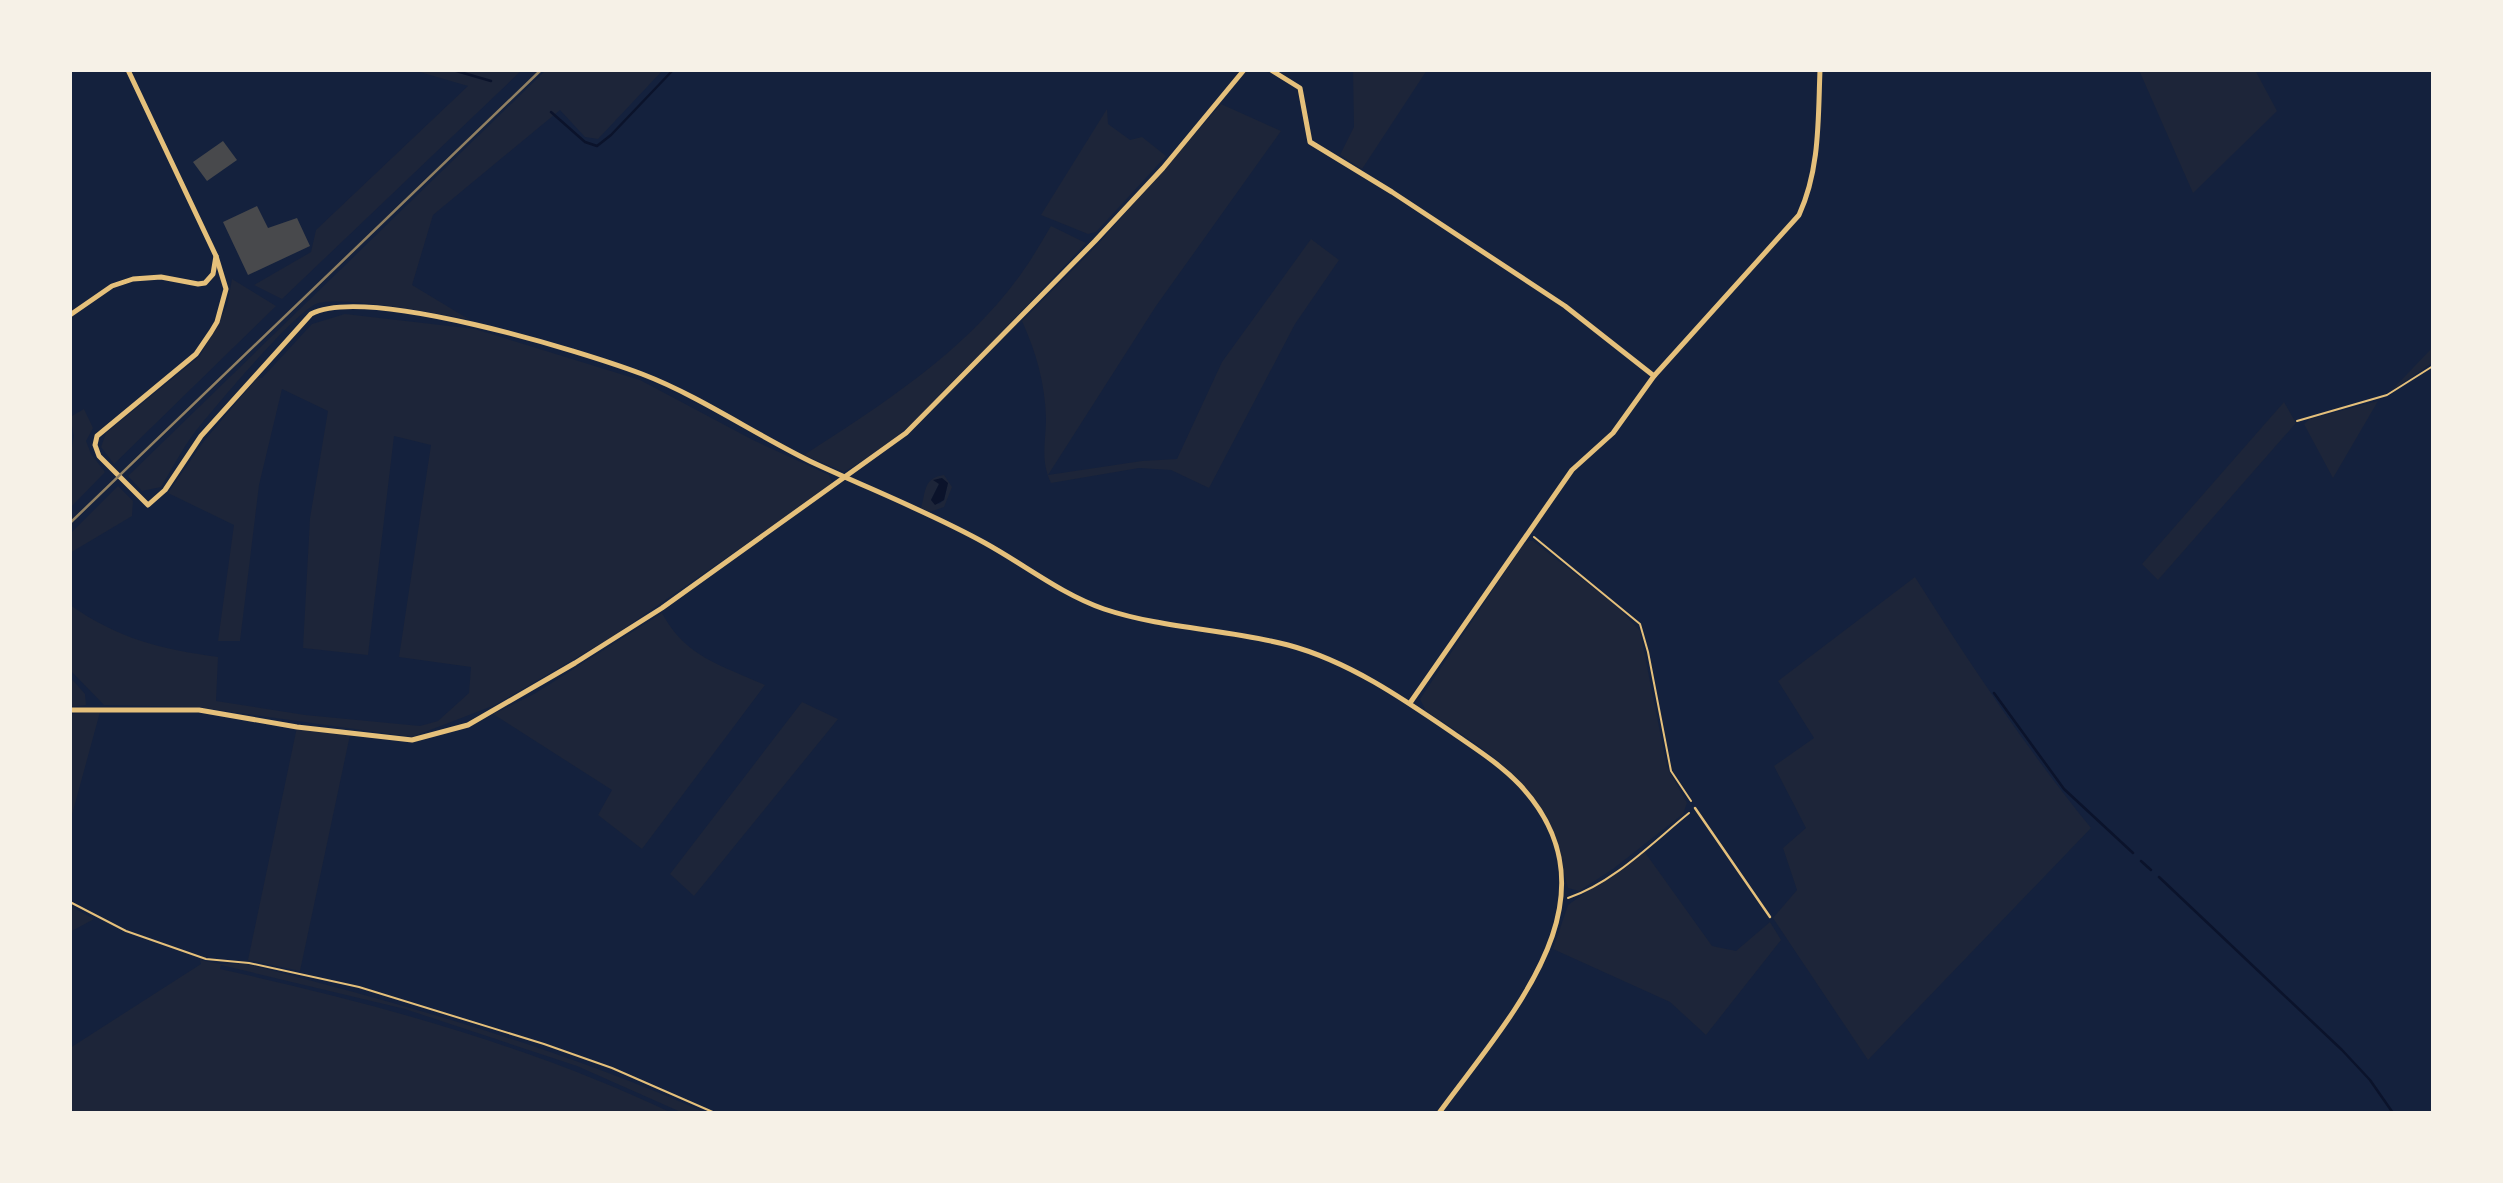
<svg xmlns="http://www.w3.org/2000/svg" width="2503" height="1183" font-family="'Public Sans',sans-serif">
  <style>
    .green { fill: #1d2539; fill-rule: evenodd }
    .water { fill: #0b132b }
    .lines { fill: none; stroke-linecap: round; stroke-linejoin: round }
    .stream { stroke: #0b132b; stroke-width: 2.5 }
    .building { fill: #48494c }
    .path { stroke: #e5c07b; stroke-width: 2 }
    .service { stroke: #e5c07b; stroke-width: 2.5 }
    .minor { stroke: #e5c07b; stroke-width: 5 }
    .rail { stroke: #918062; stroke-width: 2.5 }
  </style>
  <rect width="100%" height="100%" fill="#14213d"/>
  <g class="green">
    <path d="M413,70H522L282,299L254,285L311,252L316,230L468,86Z"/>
    <path d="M546,70H663L598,139L585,137L560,110L433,215L412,285L470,320C441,314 340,295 316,304C294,313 213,409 195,432C182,449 172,469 161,487L142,491L128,476Z"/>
    <path d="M1353,70H1427L1362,169L1340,155L1354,127Z"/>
    <path d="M2139,70H2255L2277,111L2193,193Z"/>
    <path d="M1221,104L1281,131L1156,306L1048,475L1142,461L1177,459L1222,362L1311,239L1339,260L1295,324L1209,488L1171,470L1139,468L1051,483C1040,460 1046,442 1046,418C1045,383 1036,352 1022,321L1099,243Z"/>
    <path d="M1107,109L1108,124L1130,140L1142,137L1166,156L1096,232L1088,234L1041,215Z"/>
    <path d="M1051,226L1086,243L934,404L885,447L844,472L804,455C882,405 969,349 1023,271C1033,257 1042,241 1051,226Z"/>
    <path d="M232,279L276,306L114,464L101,447L106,433L200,356L227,306Z"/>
    <path d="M345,314L475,329L640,380L753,440L829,475L833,484L612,637L495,705L412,737L197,707L104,705L70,670V605C119,639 160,649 218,657L216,701L305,715L420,726L438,721L469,693L471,667L399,657L431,445L394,436L368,655L303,648L310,518L328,411L282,389L259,485L240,641H218L234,525L168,493L204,441L257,378H262L312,324Z"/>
    <path d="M2433,347V362L2390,392Z"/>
    <path d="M2378,401L2333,478L2304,424L2310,419Z"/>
    <path d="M2284,402L2296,423L2158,580L2142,564Z"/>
    <path d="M84,409L93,428L86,441L91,454L105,472L70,508V458L74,436L70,417Z"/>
    <path d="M944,475L952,487L944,507L930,512L921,508C926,492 923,478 944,475ZM939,478L948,483L944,500L939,504L931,500L939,484Z"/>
    <path d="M118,486L133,501L132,516L70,553V534Z"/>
    <path d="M1529,541H1533L1617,606L1640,631L1667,767L1687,803L1683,814L1613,869L1579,891L1568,888C1543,786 1510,765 1426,711L1420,699L1523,545Z"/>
    <path d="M1915,577C1970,664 2026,748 2091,828L1868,1060L1773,918L1797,890L1783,848L1806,828L1774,766L1814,738L1778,681Z"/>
    <path d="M662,613C685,657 723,666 765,685L642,849L598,815L612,790L493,714L534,694Z"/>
    <path d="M70,677L85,694L86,705L70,707Z"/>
    <path d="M802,702L838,719L694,896L670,874Z"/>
    <path d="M100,712L70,822V714Z"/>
    <path d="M297,727L350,735L300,971L248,960Z"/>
    <path d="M1644,851L1712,946L1736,951L1770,922L1781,940L1706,1035L1670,1002L1553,949L1568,905Z"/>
    <path d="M70,906L94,919L70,932Z"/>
    <path d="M200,960L220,964H247C404,1004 558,1047 706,1113H683L577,1066L405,1009L221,965L220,969C374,1003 529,1045 672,1113H70V1048L201,964Z"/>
  </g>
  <path class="water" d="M942,478L948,483L944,500L935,505L931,500L939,484L933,480Z"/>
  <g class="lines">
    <g class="stream">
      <path d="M453,70L491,81"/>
      <path d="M551,112L585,142L597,146L611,135L673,70"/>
      <path d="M1994,693L2064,789L2133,853"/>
      <path d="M2141,861L2151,870"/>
      <path d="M2159,877L2342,1050L2370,1080L2393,1113"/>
    </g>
  </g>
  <g class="building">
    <path d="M223,141L237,160L207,181L193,162Z"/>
    <path d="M257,206L268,228L297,218L310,246L248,275L223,222Z"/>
  </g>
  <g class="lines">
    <g class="path">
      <path d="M2297,421L2387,395L2433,366"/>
      <path d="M1534,537L1640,624L1648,652L1671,771L1691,801"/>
      <path d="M1568,898C1613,883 1652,843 1689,813"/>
      <path d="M70,902L126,931L206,959L249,963L359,987L544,1044L612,1068L715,1113"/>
    </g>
    <path class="service" d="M1695,808L1770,917"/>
    <g class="minor">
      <path d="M1271,70L1300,88L1310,142L1392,192L1565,306L1654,376"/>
      <path d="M216,256L226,289L217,322L211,332L196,354L97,436L95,445L99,456L148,505L165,490L201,436L311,314C366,285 581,351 642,374C702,397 757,436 816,464C872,490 931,513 985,543C1025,565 1061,594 1104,609C1164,629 1227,629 1288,645C1348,661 1402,698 1453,733C1476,749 1500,764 1520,785C1625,898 1507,1019 1439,1113"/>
      <path d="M70,315L112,286L133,279L161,277L198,284L205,283L213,274L216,256L128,70"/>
      <path d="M1410,703L1572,470L1613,433L1654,376L1799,215C1820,169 1818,120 1820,70"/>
      <path d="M70,710H199L297,727L412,740L468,725L575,663L662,608L906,433L1095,241L1163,168L1244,70"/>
    </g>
    <path class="rail" d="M70,523L541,70"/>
  </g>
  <rect width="2503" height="1183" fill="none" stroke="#f6f1e7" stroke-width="144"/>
</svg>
